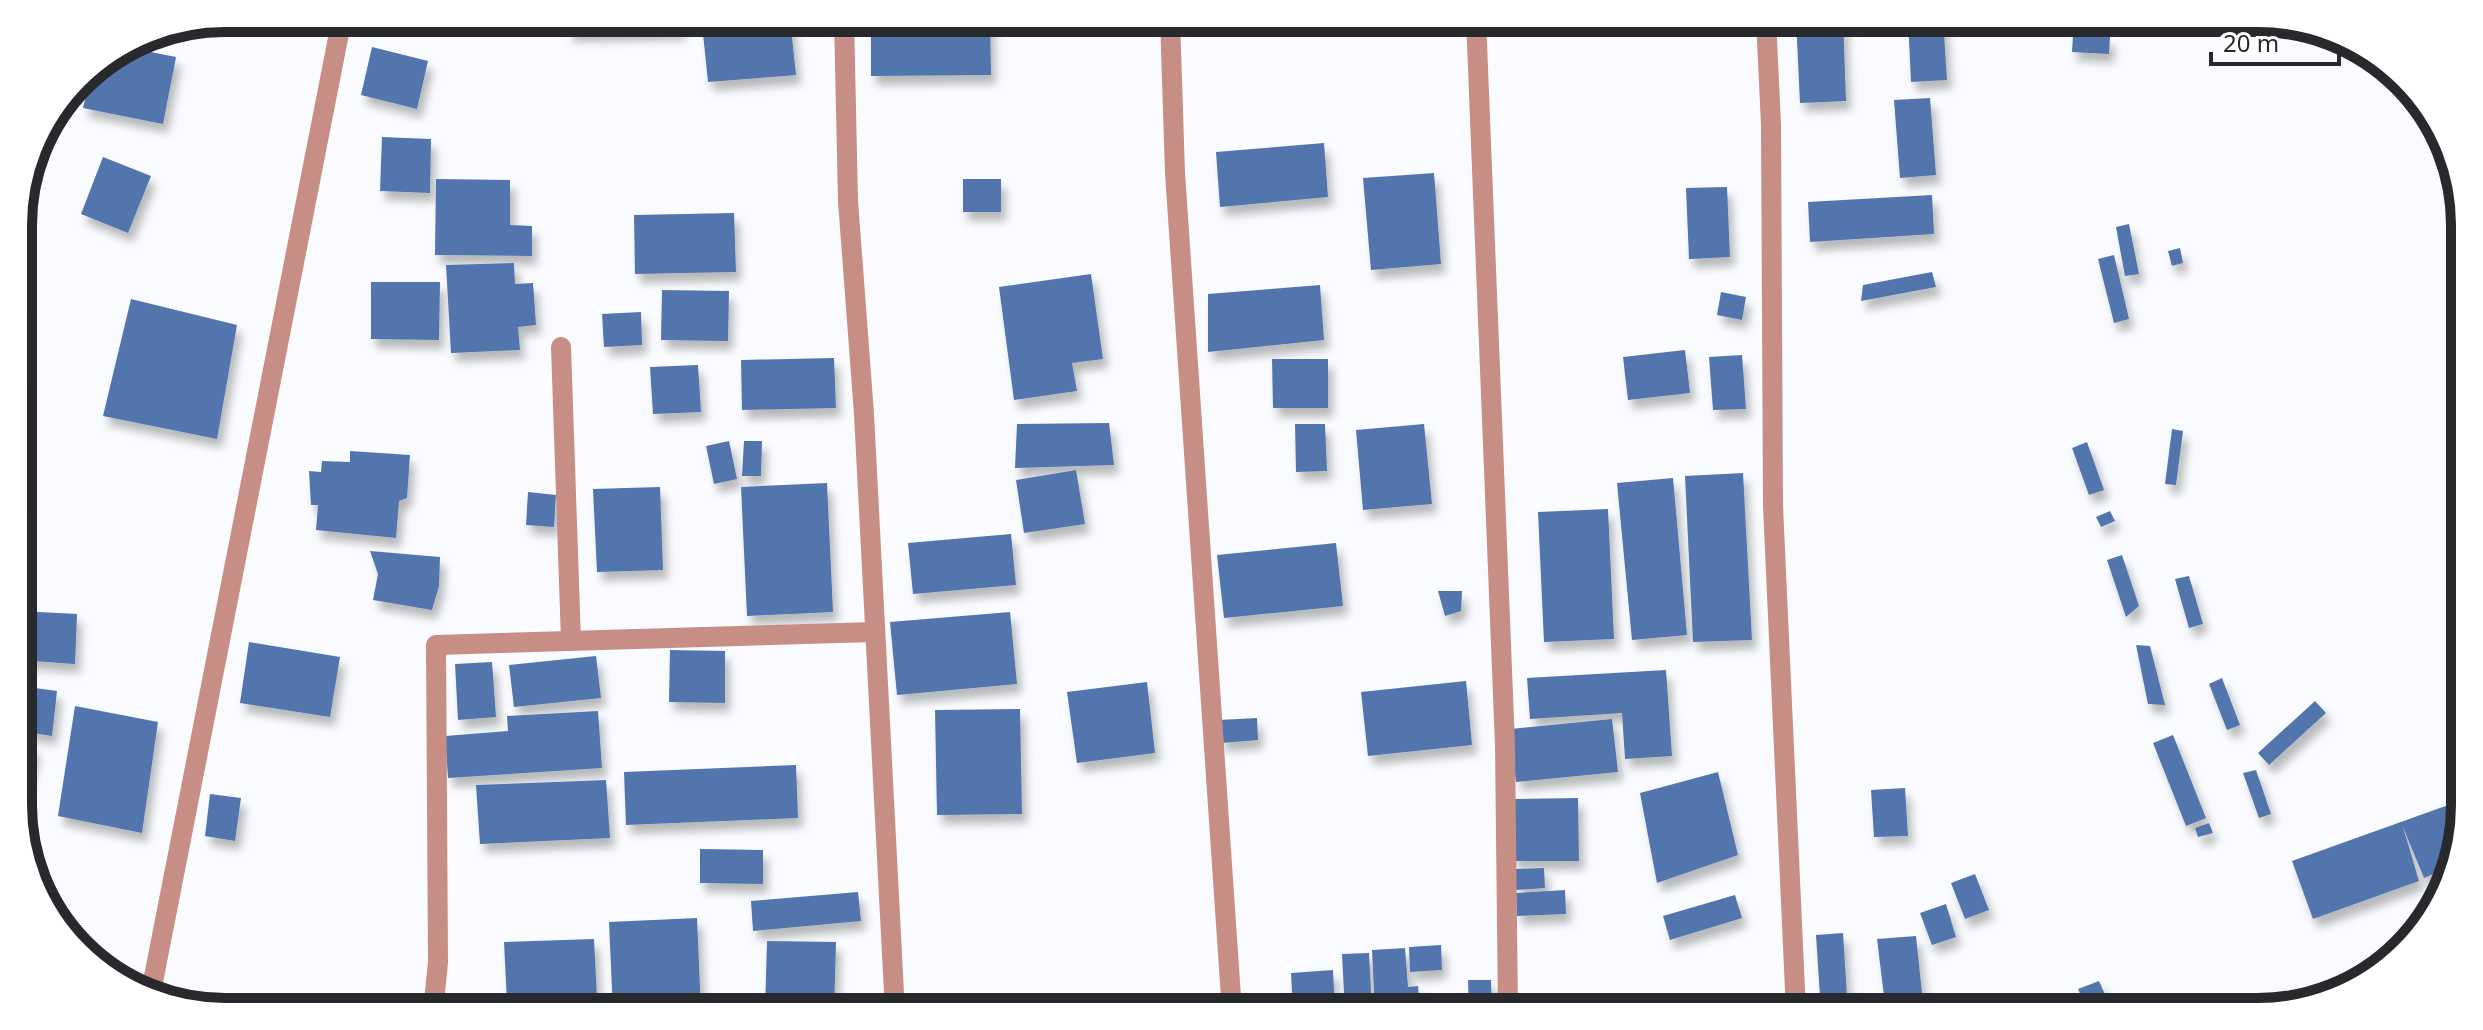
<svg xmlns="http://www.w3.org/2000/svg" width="2483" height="1030" font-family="'Noto Sans',sans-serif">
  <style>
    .building { fill: #5375ad; filter: url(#shadow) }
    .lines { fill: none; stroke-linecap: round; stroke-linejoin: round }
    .street { stroke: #c68e85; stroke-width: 20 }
    .rim { fill: none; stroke: #27292c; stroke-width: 10 }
  </style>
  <defs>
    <filter id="shadow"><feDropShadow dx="5" dy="9" stdDeviation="4" flood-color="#0004"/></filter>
  </defs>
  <rect width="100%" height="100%" fill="#f9fbfe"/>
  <g class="building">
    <path d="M568,18H680V31L568,33Z"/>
    <path d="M790,18L796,75L708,82L702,24Z"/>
    <path d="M1796,18H1843L1846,101L1800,103Z"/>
    <path d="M1908,18H1943L1947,80L1911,82Z"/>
    <path d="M871,19H990L991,75L871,76Z"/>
    <path d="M2073,35L2110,37L2109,54L2072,52Z"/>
    <path d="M125,47L176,57L163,124L83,108L92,68Z"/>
    <path d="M372,47L428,61L417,109L361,95Z"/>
    <path d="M1930,98L1936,175L1900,178L1894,100Z"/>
    <path d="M382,137L431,139L430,193L380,191Z"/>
    <path d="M1324,143L1328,197L1220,207L1216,152Z"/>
    <path d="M103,157L151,176L128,233L81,214Z"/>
    <path d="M1434,173L1441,264L1371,270L1363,178Z"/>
    <path d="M436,179L510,180V225L532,226V256L435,255Z"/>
    <rect x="963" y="179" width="38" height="33"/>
    <path d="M1727,187L1730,257L1689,259L1686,188Z"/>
    <path d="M1932,195L1934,234L1810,242L1808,202Z"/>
    <path d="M734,213L736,272L635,274L634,215Z"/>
    <path d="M2129,224L2139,274L2125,276L2116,227Z"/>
    <path d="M2180,248L2183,263L2172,266L2168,251Z"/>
    <path d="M2114,255L2129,319L2114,323L2098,259Z"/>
    <path d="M514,263L515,284L533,283L536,325L518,327L520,350L451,353L446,265Z"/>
    <path d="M1932,272L1936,287L1861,301L1863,285Z"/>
    <path d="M1091,274L1103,359L1072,363L1077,391L1014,400L999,287Z"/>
    <path d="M371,282H440L439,340L371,339Z"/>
    <path d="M1320,285L1324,340L1208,352V294Z"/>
    <path d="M662,290L729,291L728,341L661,340Z"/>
    <path d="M1721,292L1746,297L1742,320L1717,315Z"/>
    <path d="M131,299L237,325L217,439L103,416Z"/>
    <path d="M641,312L642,345L604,347L602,314Z"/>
    <path d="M1685,350L1690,393L1628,400L1623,357Z"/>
    <path d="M1742,355L1746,409L1713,410L1709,357Z"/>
    <path d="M834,358L836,408L742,410L741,360Z"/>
    <path d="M1272,359H1328V408H1273Z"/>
    <path d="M698,365L701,412L653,414L650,367Z"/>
    <path d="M1109,423L1114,465L1015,468L1017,424Z"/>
    <path d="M1295,424H1325L1327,471L1296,472Z"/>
    <path d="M1424,424L1432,504L1363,510L1356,430Z"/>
    <path d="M2172,429L2183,431L2176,485L2165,484Z"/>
    <path d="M729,441L737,479L714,484L706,446Z"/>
    <path d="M744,441H762L761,476H742Z"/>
    <path d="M2087,442L2104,490L2089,495L2072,448Z"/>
    <path d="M350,451L410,455L407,498L399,501L396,538L316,530L318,505H311L309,471L321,472L322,461L350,462Z"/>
    <path d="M1076,470L1085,524L1024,533L1016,480Z"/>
    <path d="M1743,473L1752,640L1693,642L1685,476Z"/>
    <path d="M1673,478L1687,635L1632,640L1617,483Z"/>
    <path d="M827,483L833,612L747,616L741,487Z"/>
    <path d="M660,487L663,570L597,572L593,489Z"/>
    <path d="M528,492L556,495L554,527L526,525Z"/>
    <path d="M1608,509L1614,639L1544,642L1538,512Z"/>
    <path d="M2110,511L2115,521L2101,527L2096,517Z"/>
    <path d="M1011,534L1016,585L913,594L908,543Z"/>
    <path d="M1336,543L1343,606L1224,618L1217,555Z"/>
    <path d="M370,551L440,557L439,586L432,610L373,600L378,574Z"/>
    <path d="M2122,555L2139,606L2126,617L2107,560Z"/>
    <path d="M2189,576L2203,624L2189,628L2175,579Z"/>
    <path d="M1438,591H1462L1461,611L1445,616Z"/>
    <path d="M19,611L77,614L75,664L19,660Z"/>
    <path d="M1010,612L1017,684L897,695L890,622Z"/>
    <path d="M249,642L340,657L330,717L240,703Z"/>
    <path d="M2136,645L2150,646L2165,705L2148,704Z"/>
    <path d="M670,650L725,651V703L669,702Z"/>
    <path d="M596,656L601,698L514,707L509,665Z"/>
    <path d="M492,662L496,717L458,720L455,664Z"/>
    <path d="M1666,670L1672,756L1625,759L1622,713L1530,719L1527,678Z"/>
    <path d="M2222,678L2240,725L2227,730L2209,684Z"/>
    <path d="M1466,681L1472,745L1368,756L1361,692Z"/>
    <path d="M1147,682L1155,753L1077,763L1067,692Z"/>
    <path d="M20,686L57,691L52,736L20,731Z"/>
    <path d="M2315,701L2326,713L2269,765L2258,753Z"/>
    <path d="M75,706L158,722L142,833L58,816Z"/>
    <path d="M1020,709L1022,814L937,815L935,710Z"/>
    <path d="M598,711L602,768L448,778L445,736L508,731L507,716Z"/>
    <path d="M1257,718L1258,740L1221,743L1219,720Z"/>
    <path d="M1612,719L1618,772L1516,782L1510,729Z"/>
    <path d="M2173,735L2206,818L2186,826L2153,743Z"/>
    <path d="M20,745L36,747L21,801H20Z"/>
    <path d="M796,765L798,818L626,825L624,772Z"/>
    <path d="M2256,770L2271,814L2259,818L2243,773Z"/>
    <path d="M1718,772L1738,855L1657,883L1640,793Z"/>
    <path d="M606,780L610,838L480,844L476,785Z"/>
    <path d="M1905,788L1908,836L1874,837L1871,790Z"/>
    <path d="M210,794L241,798L235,841L205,836Z"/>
    <path d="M1578,798L1579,861H1512L1511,799Z"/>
    <path d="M2465,799L2453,866L2424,878L2403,827L2419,881L2313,919L2292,861Z"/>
    <path d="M2209,823L2213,833L2198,837L2195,828Z"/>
    <path d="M700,849L763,850V884L700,883Z"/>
    <path d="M1544,868L1545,888L1516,890L1515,869Z"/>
    <path d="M1975,874L1989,910L1965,919L1951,883Z"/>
    <path d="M1565,890L1566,914L1517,916L1516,893Z"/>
    <path d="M858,892L861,921L753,931L751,901Z"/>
    <path d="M1735,895L1742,918L1670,940L1663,916Z"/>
    <path d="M1946,904L1956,937L1932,945L1920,913Z"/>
    <path d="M697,918L701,1012H613L609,922Z"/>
    <path d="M1843,933L1848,1012H1821L1816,935Z"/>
    <path d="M1916,936L1924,1012H1886L1877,939Z"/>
    <path d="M594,939L597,998L507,1002L504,942Z"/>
    <path d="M767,941L836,942L834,1012H765Z"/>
    <path d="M1441,945L1442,970L1410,972L1409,947Z"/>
    <path d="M1405,948L1408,987L1418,986L1420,1012H1375L1372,950Z"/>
    <path d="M1369,953L1372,1012H1345L1342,954Z"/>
    <path d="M1333,970L1335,1012H1293L1291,973Z"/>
    <path d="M1468,980H1491L1492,1012H1469Z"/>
    <path d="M2099,981L2112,1010L2088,1012L2078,989Z"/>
  </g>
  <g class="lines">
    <g class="street">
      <path d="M844,18L848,201L864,414L895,1012"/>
      <path d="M1170,18L1175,173L1232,1012"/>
      <path d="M1476,18L1505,745L1508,1012"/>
      <path d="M1766,18L1771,125L1773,506L1796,1012"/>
      <path d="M561,347L571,641"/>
      <path d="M150,997L342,18"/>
      <path d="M433,1012L438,962L436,645L875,632"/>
    </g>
  </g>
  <path d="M0 0H2483V1030H0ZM225 32H2258A193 193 0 0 1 2451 225V805A193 193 0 0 1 2258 998H225A193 193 0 0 1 32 805V225A193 193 0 0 1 225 32Z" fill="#fff" fill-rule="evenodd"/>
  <path class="rim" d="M225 32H2258A193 193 0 0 1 2451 225V805A193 193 0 0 1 2258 998H225A193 193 0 0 1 32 805V225A193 193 0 0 1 225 32Z"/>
  <path d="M2211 52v12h128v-12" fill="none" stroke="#27292c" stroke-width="4"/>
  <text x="2223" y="52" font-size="24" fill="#27292c" stroke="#ffffff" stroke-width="6" paint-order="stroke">20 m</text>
</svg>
